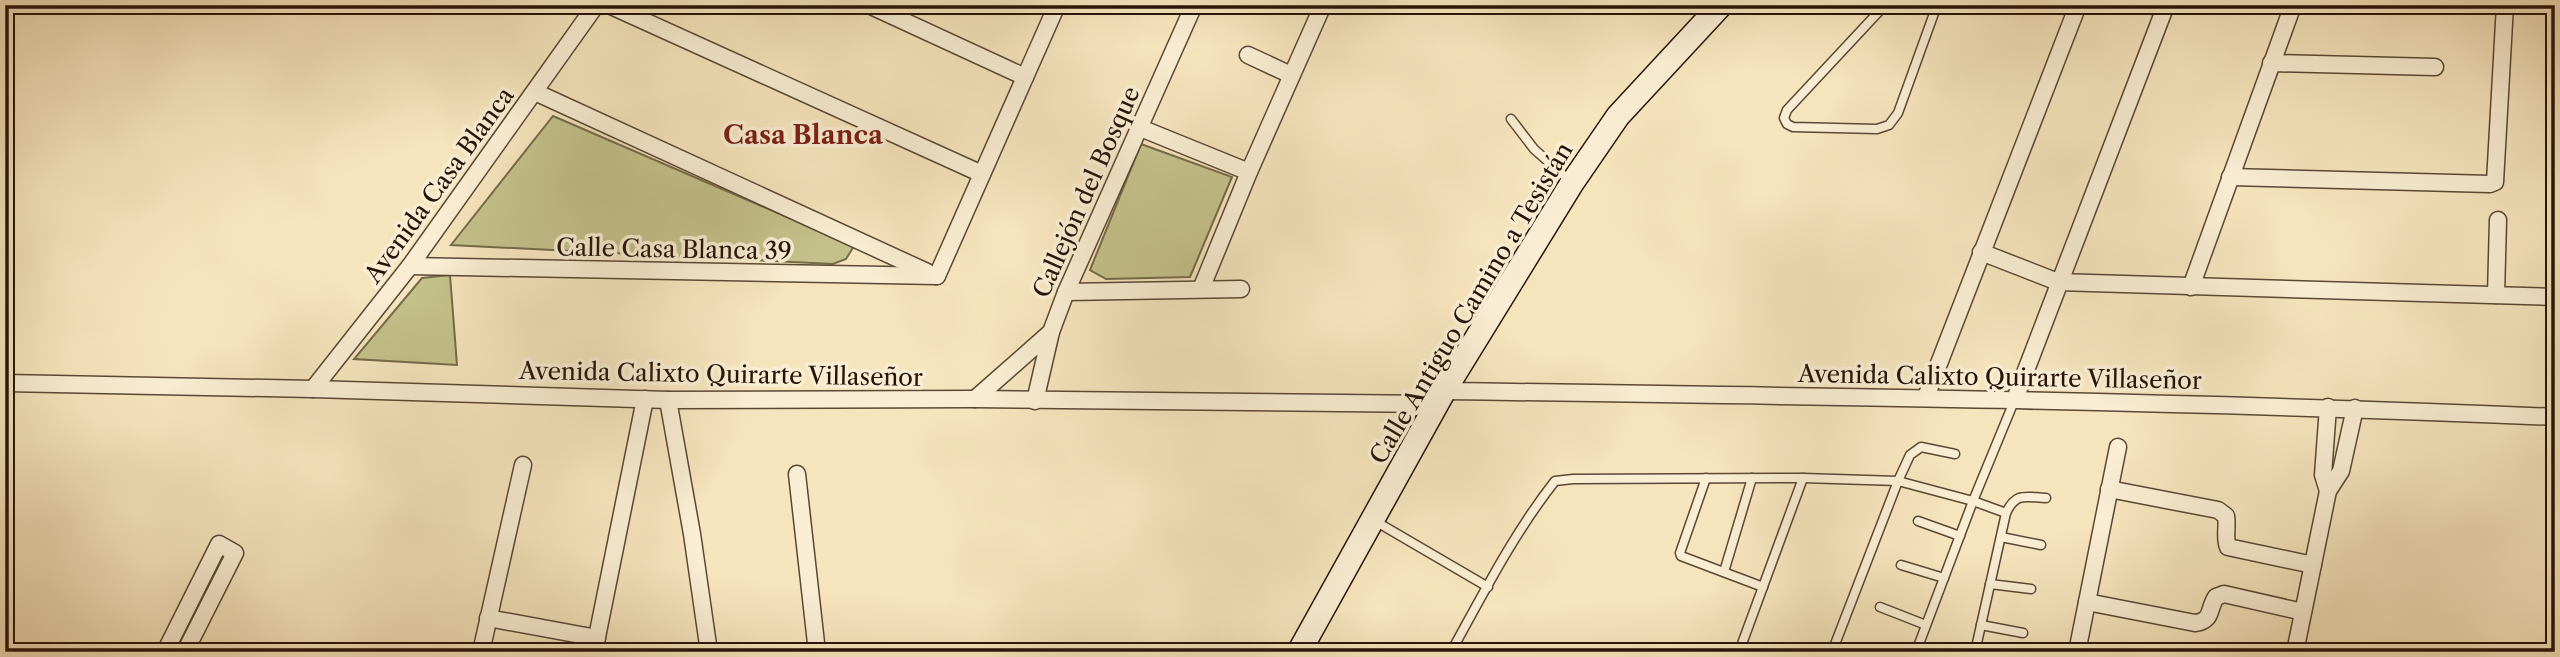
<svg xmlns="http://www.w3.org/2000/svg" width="2560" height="657" font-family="'Libre Caslon Text',serif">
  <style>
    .green { fill: #c4c18b; stroke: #756a4a; stroke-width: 2 }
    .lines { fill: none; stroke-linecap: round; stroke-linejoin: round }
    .lane-casing { stroke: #5a4736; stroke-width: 11 }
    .street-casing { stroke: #5a4736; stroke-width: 19 }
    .secondary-casing { stroke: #261309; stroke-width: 26 }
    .lane { stroke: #f9edd3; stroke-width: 8 }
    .street { stroke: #f9edd3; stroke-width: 16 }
    .secondary { stroke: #f9edd3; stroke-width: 23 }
    .labels { text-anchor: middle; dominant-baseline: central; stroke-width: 7; stroke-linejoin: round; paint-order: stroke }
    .street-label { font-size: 24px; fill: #261309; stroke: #f9edd3 }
    .neighbourhood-label { font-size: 26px; font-weight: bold; fill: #7a1f14; stroke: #f9edd3 }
  </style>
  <rect width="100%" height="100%" fill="#f6e4bc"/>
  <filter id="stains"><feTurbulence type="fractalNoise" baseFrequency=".00286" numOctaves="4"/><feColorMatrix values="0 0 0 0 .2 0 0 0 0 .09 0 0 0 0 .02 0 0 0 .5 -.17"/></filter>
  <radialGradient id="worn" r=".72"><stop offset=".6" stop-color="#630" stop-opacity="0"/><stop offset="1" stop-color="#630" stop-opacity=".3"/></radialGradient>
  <g class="green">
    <path d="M553,116L854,246L846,259L833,264L451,245Z"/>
    <path d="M1141,144L1232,177L1190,277L1106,279L1090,270Z"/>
    <path d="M450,275L457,365L354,359L422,278Z"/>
  </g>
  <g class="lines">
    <g class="lane-casing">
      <g id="lane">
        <path d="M1885,5L1787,110L1784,118L1787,124L1793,127L1877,129L1889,125L1898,113L1937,5"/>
        <path d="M1511,119L1534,149L1570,181"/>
        <path d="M1706,478L1680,553L1681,556L1763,587"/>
        <path d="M2006,513C2016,492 2025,497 2046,498"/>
        <path d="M1375,521L1488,587"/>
        <path d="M1918,521L1960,536"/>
        <path d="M2001,537L2041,545"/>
        <path d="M1901,565L1944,578"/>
        <path d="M1724,572L1752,478"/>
        <path d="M1990,584L2031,589"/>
        <path d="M1880,607L1926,625"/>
        <path d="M1981,625L2023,633"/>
        <path d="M1634,648L1645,652"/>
        <path d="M1451,652C1483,594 1514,533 1555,481L1573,479L1803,478L1898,481L1973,501L2015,399"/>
        <path d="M1739,652L1803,478"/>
        <path d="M1832,652L1898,481L1910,455L1921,447L1955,454"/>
        <path d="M1916,652L1973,501L2006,513L1975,652"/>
      </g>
    </g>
    <g class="street-casing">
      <g id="street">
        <path d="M609,5L982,174"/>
        <path d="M869,5L1025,77"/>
        <path d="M1248,55L1291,75"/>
        <path d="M2271,63L2435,67"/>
        <path d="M535,92L927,272"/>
        <path d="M1138,127L1249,172"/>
        <path d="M2230,177L2490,184L2495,182L2505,5"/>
        <path d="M1981,252L2058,282L2555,297"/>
        <path d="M410,266L937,276"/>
        <path d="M937,276L1057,5"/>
        <path d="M2191,287L2293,5"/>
        <path d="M1201,289L1249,172L1323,5"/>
        <path d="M1066,292L1241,289"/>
        <path d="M2496,295L2498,220"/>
        <path d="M5,383L313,389L668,400L975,399L1436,404"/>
        <path d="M313,389L410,266L596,5"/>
        <path d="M1444,391C1814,396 2184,401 2555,417"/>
        <path d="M1926,397L2078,5"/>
        <path d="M975,399L1051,332"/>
        <path d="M2015,399L2166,5"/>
        <path d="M668,400L692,534L709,652"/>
        <path d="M1035,401L1051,332L1066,292L1194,5"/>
        <path d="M797,474L817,652"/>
        <path d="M2109,489L2218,510L2226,516C2228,527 2224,537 2228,547L2313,565"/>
        <path d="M2328,491L2323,475L2328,407"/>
        <path d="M2087,602L2195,623C2213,621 2208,609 2216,597L2224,594L2303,612"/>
        <path d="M488,618L597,638"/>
        <path d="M165,652L219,544L235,553L185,652"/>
        <path d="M481,652L523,465"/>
        <path d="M594,652L645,399"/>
        <path d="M2077,652L2118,447"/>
        <path d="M2295,652L2328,491L2341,471L2355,408"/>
      </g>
    </g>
    <g class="secondary-casing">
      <path id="secondary" d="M1299,652L1444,391L1572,183L1618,116L1721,5"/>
    </g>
    <use href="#lane" class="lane"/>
    <use href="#street" class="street"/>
    <use href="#secondary" class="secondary"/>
  </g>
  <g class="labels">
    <g class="street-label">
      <text transform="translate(439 185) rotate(-54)">Avenida Casa Blanca</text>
      <text transform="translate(1086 192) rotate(-66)">Callejón del Bosque</text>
      <text transform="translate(674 249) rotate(1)">Calle Casa Blanca 39</text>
      <text transform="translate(1471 303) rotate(-59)">Calle Antiguo Camino a Tesistán</text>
      <text transform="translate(721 374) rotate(1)">Avenida Calixto Quirarte Villaseñor</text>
      <text transform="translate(2000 377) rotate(1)">Avenida Calixto Quirarte Villaseñor</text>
    </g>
    <g class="neighbourhood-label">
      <text x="803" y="135">Casa Blanca</text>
    </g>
  </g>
  <rect width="2560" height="657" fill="none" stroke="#f6e4bc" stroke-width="28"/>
  <rect x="7" y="7" width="2546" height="643" fill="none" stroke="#261309" stroke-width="3.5"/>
  <rect x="14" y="14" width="2532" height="629" fill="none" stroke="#261309" stroke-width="2"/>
  <rect width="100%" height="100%" filter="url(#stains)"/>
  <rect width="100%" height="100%" fill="url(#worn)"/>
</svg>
